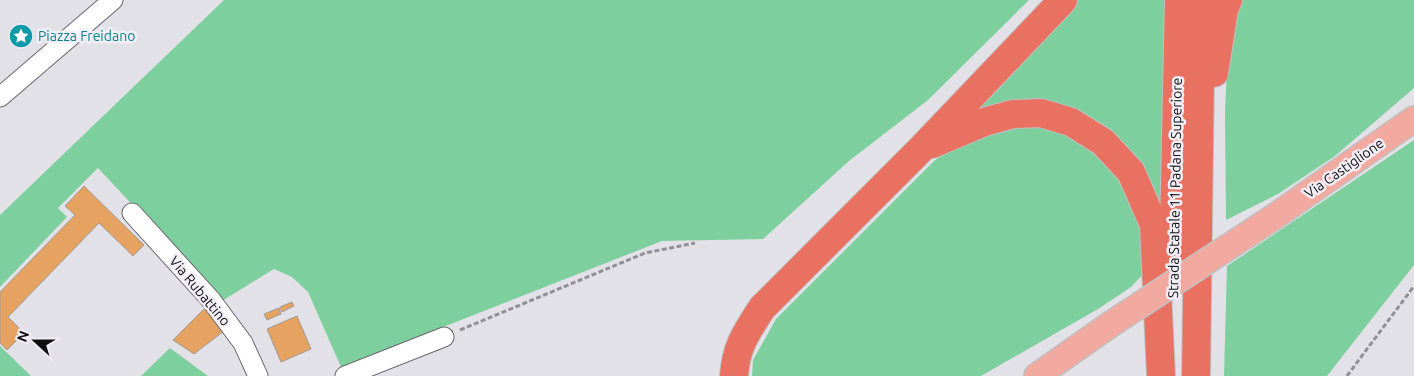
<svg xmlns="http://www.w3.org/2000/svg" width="1414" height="376" font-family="Ubuntu,sans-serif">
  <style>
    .green { fill: #7ecf9e }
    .building { fill: #e5a260; stroke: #a09a95 }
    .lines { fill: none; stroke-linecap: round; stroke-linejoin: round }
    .minor-casing { stroke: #68666c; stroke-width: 21 }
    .major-casing { stroke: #c1c0c1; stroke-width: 28 }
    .highway-casing { stroke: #c1c0c1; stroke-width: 30 }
    .path { stroke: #908f94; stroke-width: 3; stroke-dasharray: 5 2.5; stroke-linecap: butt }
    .minor { stroke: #fff; stroke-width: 19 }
    .major { stroke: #f2aaa0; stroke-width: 25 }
    .highway { stroke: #e97161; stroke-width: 28 }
    .major-bridge-casing { stroke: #c1c0c1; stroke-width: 28; stroke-linecap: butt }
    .major-bridge { stroke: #f2aaa0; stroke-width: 25 }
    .labels { text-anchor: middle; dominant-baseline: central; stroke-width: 5; stroke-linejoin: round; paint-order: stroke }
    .culture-label { font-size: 14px; fill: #0d838f; stroke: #f1eef6; text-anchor: start }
    .street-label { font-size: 14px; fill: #0f0e11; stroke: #f1eef6 }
  </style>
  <rect width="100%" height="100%" fill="#e3e1e8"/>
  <g class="green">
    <path d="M224,0H1029L928,100L849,161L763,239L662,241L341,367L308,292L292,277L274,269L222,301L98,168L58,208L67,217L0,287V215Z"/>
    <path d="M1076,0H1165L1162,210L1110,134L1081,112L1043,103L972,116Z"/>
    <path d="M1239,0H1414V88L1335,156L1278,194L1226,220L1225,113L1228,41Z"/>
    <path d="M1032,126L1067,134L1105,157L1126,184L1138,218L1148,269L1131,287L1098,309L981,376H752L753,360L776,319L934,161L963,140L992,129Z"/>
    <path d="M1414,140V265L1327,376H1224L1227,266Z"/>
    <path d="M0,346L31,376H0Z"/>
    <path d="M170,348L208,376H141Z"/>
  </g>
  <g class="building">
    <path d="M84,186L144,245L133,256L99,223L8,317L24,333L7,350L0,343V292L75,215L65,206Z"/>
    <path d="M292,302L294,306L282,312L280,307Z"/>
    <path d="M205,308L224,331L194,354L173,340Z"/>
    <path d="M279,308L281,314L267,320L264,314Z"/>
    <path d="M297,316L311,349L281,362L267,329Z"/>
  </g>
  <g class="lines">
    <g class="minor-casing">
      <g id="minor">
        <path d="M0,97L113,0"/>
        <path d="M132,213L211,300L243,343L258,376"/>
        <path d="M345,376L444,337"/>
      </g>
    </g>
    <g class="major-casing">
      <g id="major">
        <path d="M1274,217L1414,119"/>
        <path d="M1037,376L1111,324"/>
      </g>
    </g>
    <g class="highway-casing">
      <g id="highway">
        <path d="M1214,73L1224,9L1228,0"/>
        <path d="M932,144L984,122L1013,114L1041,113L1071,122L1103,142L1131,172L1154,225L1161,376"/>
        <path d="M1173,276L1179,0"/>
        <path d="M734,376C736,346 746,333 762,308L922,148L1063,0"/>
        <path d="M1196,376L1201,0"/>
      </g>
    </g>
    <g class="path">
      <path d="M460,330L645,253L695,243"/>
      <path d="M1347,376L1414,286"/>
    </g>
    <use href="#minor" class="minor"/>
    <use href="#major" class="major"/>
    <use href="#highway" class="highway"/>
    <g class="major-bridge-casing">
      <path id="major-bridge" d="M1111,324L1274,217"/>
    </g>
    <use href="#major-bridge" class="major-bridge"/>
  </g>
  <defs>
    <g id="sight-disc" transform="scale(1.25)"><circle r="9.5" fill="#0f9aa8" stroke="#f1eef6"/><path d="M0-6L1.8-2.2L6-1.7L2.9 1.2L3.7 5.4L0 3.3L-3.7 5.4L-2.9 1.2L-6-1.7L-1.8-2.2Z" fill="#fff"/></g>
  </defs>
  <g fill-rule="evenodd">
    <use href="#sight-disc" x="21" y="36"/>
  </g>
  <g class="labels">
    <g class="culture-label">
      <text x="38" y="36">Piazza Freidano</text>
    </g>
    <g class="street-label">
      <text transform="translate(1344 168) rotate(-35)">Via Castiglione</text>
      <text transform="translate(1175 188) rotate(-89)">Strada Statale 11 Padana Superiore</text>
      <text transform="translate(200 291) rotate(50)">Via Rubattino</text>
    </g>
  </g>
  <g transform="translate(35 341) rotate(291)" stroke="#f1eef6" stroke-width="4" paint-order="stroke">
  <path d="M0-4L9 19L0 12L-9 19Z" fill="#0f0e11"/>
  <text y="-8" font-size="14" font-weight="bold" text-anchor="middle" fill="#0f0e11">N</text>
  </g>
</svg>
